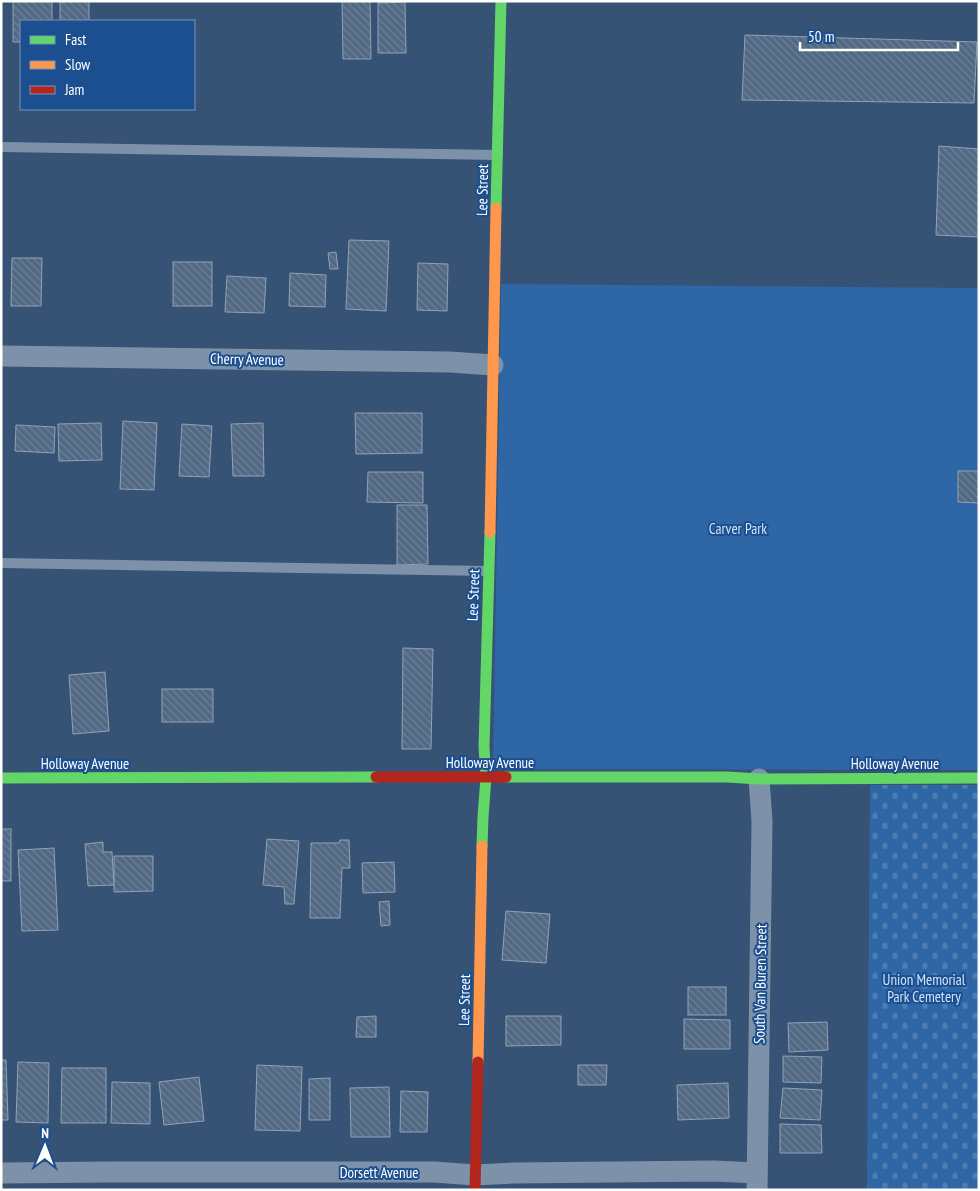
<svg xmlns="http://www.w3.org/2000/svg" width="980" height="1191" font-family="'PT Sans Narrow',sans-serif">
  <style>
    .cemetery { fill: url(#cemetery-stones) }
    .green { fill: #2f66a5 }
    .building { fill: url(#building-back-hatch); stroke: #92a2b6 }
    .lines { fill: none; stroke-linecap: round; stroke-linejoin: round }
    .lane { stroke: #7d92a8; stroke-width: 10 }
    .street { stroke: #7d92a8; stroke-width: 21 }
    .fast { stroke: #63d668; stroke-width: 11 }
    .slow { stroke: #ff974d; stroke-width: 11 }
    .jam { stroke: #b3261e; stroke-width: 11 }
    .labels { text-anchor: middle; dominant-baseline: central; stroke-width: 4; stroke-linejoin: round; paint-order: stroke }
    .street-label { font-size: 15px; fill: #fff; stroke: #1b4f8f }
    .park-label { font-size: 15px; fill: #cfe3fa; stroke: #1b4f8f }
  </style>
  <defs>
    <pattern id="cemetery-stones" width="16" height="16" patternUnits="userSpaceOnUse" patternTransform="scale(1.25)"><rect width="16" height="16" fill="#2f66a5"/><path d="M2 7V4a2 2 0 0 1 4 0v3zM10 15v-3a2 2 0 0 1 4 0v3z" fill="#4e7db2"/></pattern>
    <pattern id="building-back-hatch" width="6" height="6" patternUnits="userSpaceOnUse" patternTransform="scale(1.25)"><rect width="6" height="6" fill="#526984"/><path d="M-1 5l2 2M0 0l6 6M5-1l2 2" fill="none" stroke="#6c8096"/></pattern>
  </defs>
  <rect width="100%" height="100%" fill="#365274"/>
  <path class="cemetery" d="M870,785H979V1190H867Z"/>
  <path class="green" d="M501,284L979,288V770L493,769Z"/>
  <g class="building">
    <path d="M13,1H52V21H21V42H13Z"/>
    <rect x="60" y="1" width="29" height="20"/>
    <path d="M342,1H370L371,59H343Z"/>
    <path d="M405,2L406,53H378V3Z"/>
    <path d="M745,35L977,42L974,103L742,100Z"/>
    <path d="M939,146L979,149V237L936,235Z"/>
    <path d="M349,240L389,241L386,311L346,309Z"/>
    <path d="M336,252L338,269H330L328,253Z"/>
    <path d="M12,258H42L41,306H11Z"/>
    <rect x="173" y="262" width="39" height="44"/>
    <path d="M418,263L448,264L447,311L417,310Z"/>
    <path d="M290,273L326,275L325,307L289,306Z"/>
    <path d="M227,276L266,278L264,313L225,312Z"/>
    <path d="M355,413H422V453L356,454Z"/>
    <path d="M123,421L157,423L154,490L120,489Z"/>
    <path d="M101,423L102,460L59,461L58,424Z"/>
    <path d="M263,423L264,476H233L231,424Z"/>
    <path d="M182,424L212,426L209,477L179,476Z"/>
    <path d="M16,425L55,427L54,453L15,451Z"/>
    <path d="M958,471H979V503L958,502Z"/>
    <path d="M368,472H423V503L367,502Z"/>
    <path d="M397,505H427L428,564L397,565Z"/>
    <path d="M403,648L433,649L431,749H402Z"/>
    <path d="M105,672L109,731L73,734L69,675Z"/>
    <rect x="162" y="689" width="51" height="33"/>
    <rect x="1" y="829" width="10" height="52"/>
    <path d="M267,839L299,841L294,904H285L284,887L263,885Z"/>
    <path d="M340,840H349L350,868H342L340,918H310L311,843H339Z"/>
    <path d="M103,842V852H112L114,885L88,886L85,844Z"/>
    <path d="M54,848L58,930L22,931L18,850Z"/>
    <path d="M114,856H153V891L114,892Z"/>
    <path d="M394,862L395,892L363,893L362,863Z"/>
    <path d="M389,901L390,925L381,926L379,902Z"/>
    <path d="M506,911L550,914L546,963L502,960Z"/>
    <rect x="688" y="987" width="38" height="28"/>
    <path d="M376,1016V1037H356L357,1017Z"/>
    <path d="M506,1016H561V1045L506,1046Z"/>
    <path d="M684,1019L730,1020V1049H684Z"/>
    <path d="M827,1022L828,1050L789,1052L788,1023Z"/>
    <path d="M783,1056L822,1057L821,1083L783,1082Z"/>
    <path d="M1,1060H6L8,1120H1Z"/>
    <path d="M18,1062L49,1063L48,1123L16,1122Z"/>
    <path d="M257,1065L302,1067L300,1131L255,1130Z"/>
    <path d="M578,1065H607L606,1085H578Z"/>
    <path d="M62,1068H106V1123H61Z"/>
    <path d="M199,1077L204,1121L164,1125L159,1082Z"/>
    <path d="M330,1078V1120H309V1079Z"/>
    <path d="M112,1082L150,1083V1124L111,1123Z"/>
    <path d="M728,1083L729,1118L678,1120L677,1085Z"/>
    <path d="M389,1087L390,1137H351L350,1088Z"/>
    <path d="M783,1088L822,1090L820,1120L780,1118Z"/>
    <path d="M401,1091L428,1092L427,1132H400Z"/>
    <path d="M780,1124L821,1125L822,1153H780Z"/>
  </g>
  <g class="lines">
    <g class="lane">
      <path d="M1,147L498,155"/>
      <path d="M1,563L488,571"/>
    </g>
    <g class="street">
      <path d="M1,356L450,362L493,365"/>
      <path d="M1,1173L108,1172H434L475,1175L514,1173L714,1171L757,1173"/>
      <path d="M757,1190L762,821L759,779"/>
    </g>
    <g class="fast">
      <path d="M496,208L501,1"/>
      <path d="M506,777H727L759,779L979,778"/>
      <path d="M1,778L376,777"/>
      <path d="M482,846L483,817L486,777L484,747L490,532"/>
    </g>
    <g class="slow">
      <path d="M490,532L496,208"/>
      <path d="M478,1062L482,846"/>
    </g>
    <g class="jam">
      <path d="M376,777H506"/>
      <path d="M475,1190L478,1062"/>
    </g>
  </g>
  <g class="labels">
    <g class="street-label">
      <text transform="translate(482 190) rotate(-89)">Lee Street</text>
      <text transform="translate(247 359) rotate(1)">Cherry Avenue</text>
      <text transform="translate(473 595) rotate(-88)">Lee Street</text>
      <text x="490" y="762">Holloway Avenue</text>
      <text x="85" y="763">Holloway Avenue</text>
      <text x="895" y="763">Holloway Avenue</text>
      <text transform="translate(760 984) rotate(-89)">South Van Buren Street</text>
      <text transform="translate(464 1000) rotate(-89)">Lee Street</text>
      <text x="379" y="1172">Dorsett Avenue</text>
    </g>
    <g class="park-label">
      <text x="738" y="528">Carver Park</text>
      <text x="924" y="979">Union Memorial<tspan x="924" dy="17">Park Cemetery</tspan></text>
    </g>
  </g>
  <rect width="980" height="1191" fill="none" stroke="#ffffff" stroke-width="5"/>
  <rect x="20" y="20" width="175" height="90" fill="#1b4f8f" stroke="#7695bc"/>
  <rect x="30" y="36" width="25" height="8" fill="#63d668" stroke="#7695bc"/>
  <text x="65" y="45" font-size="15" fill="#ffffff">Fast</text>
  <rect x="30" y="61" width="25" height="8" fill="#ff974d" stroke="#7695bc"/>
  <text x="65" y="70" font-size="15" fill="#ffffff">Slow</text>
  <rect x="30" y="86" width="25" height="8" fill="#b3261e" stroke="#7695bc"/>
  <text x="65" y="95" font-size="15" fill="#ffffff">Jam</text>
  <g transform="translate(45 1146) rotate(1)" stroke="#1b4f8f" stroke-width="4" paint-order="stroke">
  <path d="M0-4L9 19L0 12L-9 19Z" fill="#ffffff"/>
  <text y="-8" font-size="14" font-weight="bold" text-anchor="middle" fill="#ffffff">N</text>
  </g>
  <path d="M800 42v8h158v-8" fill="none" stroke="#ffffff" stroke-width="2.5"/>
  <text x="808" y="42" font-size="15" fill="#ffffff" stroke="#1b4f8f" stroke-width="4" paint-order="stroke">50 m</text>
</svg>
